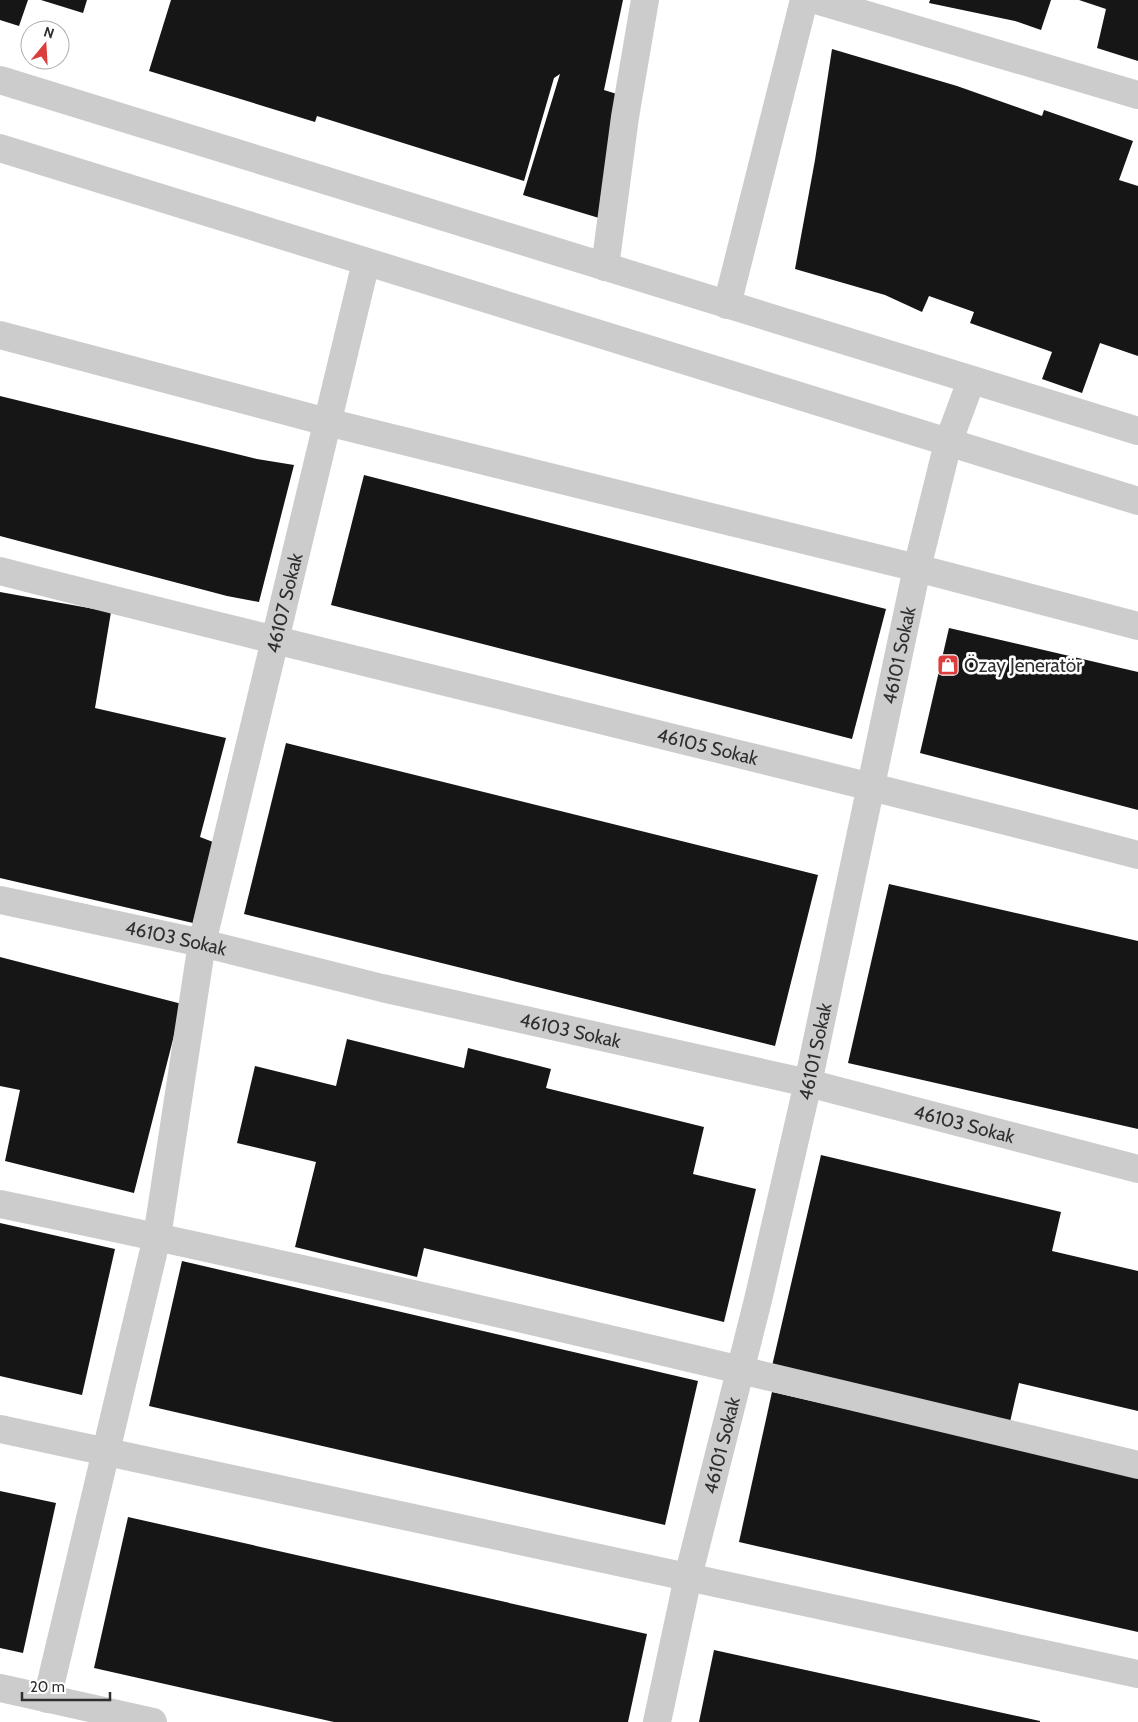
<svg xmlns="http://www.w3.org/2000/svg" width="1138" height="1722" font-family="Cabin,sans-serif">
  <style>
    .building { fill: #161616 }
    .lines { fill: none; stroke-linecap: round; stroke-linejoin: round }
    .minor { stroke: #ccc; stroke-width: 28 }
    .labels { text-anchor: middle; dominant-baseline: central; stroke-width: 5; stroke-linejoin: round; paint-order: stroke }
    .street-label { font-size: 19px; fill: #2f2f2f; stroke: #fff }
    .poi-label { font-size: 19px; fill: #2f2f2f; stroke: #fff; text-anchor: start }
  </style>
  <rect width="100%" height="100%" fill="#fff"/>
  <g class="building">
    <path d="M0,0H28L19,26L0,20Z"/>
    <path d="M41,0H87L83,13Z"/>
    <path d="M171,0H623L604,90L620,95L599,218L523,195L560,74L554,78L524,181L317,116L315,122L149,71Z"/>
    <path d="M930,0H1051L1041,30L1015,21L929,3Z"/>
    <path d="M1079,0H1138V61L1097,48L1106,9Z"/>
    <path d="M832,49L957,86L1042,116L1044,110L1133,141L1119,180L1138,186V356L1100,343L1082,393L1042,379L1052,352L970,323L974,312L929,296L922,312L885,295L795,269L815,160Z"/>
    <path d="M0,396L257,459L294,465L259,602L227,596L0,536Z"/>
    <path d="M364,475L886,609L852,739L331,605Z"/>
    <path d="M0,592L111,612L95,708L226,738L200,837L213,842L193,923L0,878Z"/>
    <path d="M949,628L1138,672V810L920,753Z"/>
    <path d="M286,743L818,875L775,1046L244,914Z"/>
    <path d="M889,884L1138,941V1129L848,1063Z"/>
    <path d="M0,957L182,1004L134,1193L5,1161L20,1090L0,1086Z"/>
    <path d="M347,1039L464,1068L468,1048L551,1069L546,1088L704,1127L693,1174L756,1189L724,1322L424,1248L417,1277L295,1247L316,1162L237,1143L255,1066L336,1086Z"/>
    <path d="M821,1155L1061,1212L1052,1251L1138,1271V1411L1019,1383L1010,1422L772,1366Z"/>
    <path d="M0,1223L115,1249L82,1395L0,1376Z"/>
    <path d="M182,1261L698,1381L665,1525L149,1406Z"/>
    <path d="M772,1392L1138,1475V1632L739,1542Z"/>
    <path d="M0,1491L56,1503L23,1653L0,1648Z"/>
    <path d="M128,1517L647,1634L628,1722H334L94,1668Z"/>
    <path d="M714,1650L1040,1721V1722H699Z"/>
  </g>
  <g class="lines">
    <g class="minor">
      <path d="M816,0L1138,95"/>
      <path d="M0,80L1138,431"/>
      <path d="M0,148L1138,501"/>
      <path d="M605,267L625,117L645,0"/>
      <path d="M727,305L804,0"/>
      <path d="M0,335L327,422L917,568L1138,626"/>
      <path id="s1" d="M0,571C379,668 760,756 1138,855"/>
      <path id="s2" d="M0,900L202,943L382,988L808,1083L1138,1169"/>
      <path d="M0,1204C381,1283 760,1374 1138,1465"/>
      <path d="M0,1429L1138,1674"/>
      <path d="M0,1688L153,1722"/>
      <path id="s3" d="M47,1699L157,1237L202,943L366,262"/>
      <path id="s4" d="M657,1722L688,1577L758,1300L808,1083L917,568L948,443L971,381"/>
    </g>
  </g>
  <defs>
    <g id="shop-square" transform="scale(1.125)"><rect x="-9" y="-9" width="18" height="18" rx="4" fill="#db3e3d" stroke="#fff"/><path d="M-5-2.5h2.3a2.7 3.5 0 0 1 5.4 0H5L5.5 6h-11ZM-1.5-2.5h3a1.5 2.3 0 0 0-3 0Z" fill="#fff"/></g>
  </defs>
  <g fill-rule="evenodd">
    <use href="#shop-square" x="948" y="665"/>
  </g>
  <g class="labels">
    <g class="street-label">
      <text stroke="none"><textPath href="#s3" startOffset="1122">46107 Sokak</textPath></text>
      <text stroke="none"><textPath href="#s4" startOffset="1094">46101 Sokak</textPath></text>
      <text stroke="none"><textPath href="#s1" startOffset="729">46105 Sokak</textPath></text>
      <text stroke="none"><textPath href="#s2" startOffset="180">46103 Sokak</textPath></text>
      <text stroke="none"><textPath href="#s2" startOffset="585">46103 Sokak</textPath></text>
      <text stroke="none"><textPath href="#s4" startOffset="689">46101 Sokak</textPath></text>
      <text stroke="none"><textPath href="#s2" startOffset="990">46103 Sokak</textPath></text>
      <text stroke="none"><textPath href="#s4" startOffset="284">46101 Sokak</textPath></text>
    </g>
    <g class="poi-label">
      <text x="964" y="665">Özay Jeneratör</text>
    </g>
  </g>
  <g transform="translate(45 45) rotate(18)"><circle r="24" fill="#ffffff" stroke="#acacac"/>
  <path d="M0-4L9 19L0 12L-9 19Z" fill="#db3e3d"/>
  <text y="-8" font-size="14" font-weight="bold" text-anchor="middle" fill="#2f2f2f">N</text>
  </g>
  <path d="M22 1692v8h88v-8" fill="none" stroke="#2f2f2f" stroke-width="2.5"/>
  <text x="30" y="1692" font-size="15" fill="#2f2f2f" stroke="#ffffff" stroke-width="4" paint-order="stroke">20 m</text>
</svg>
